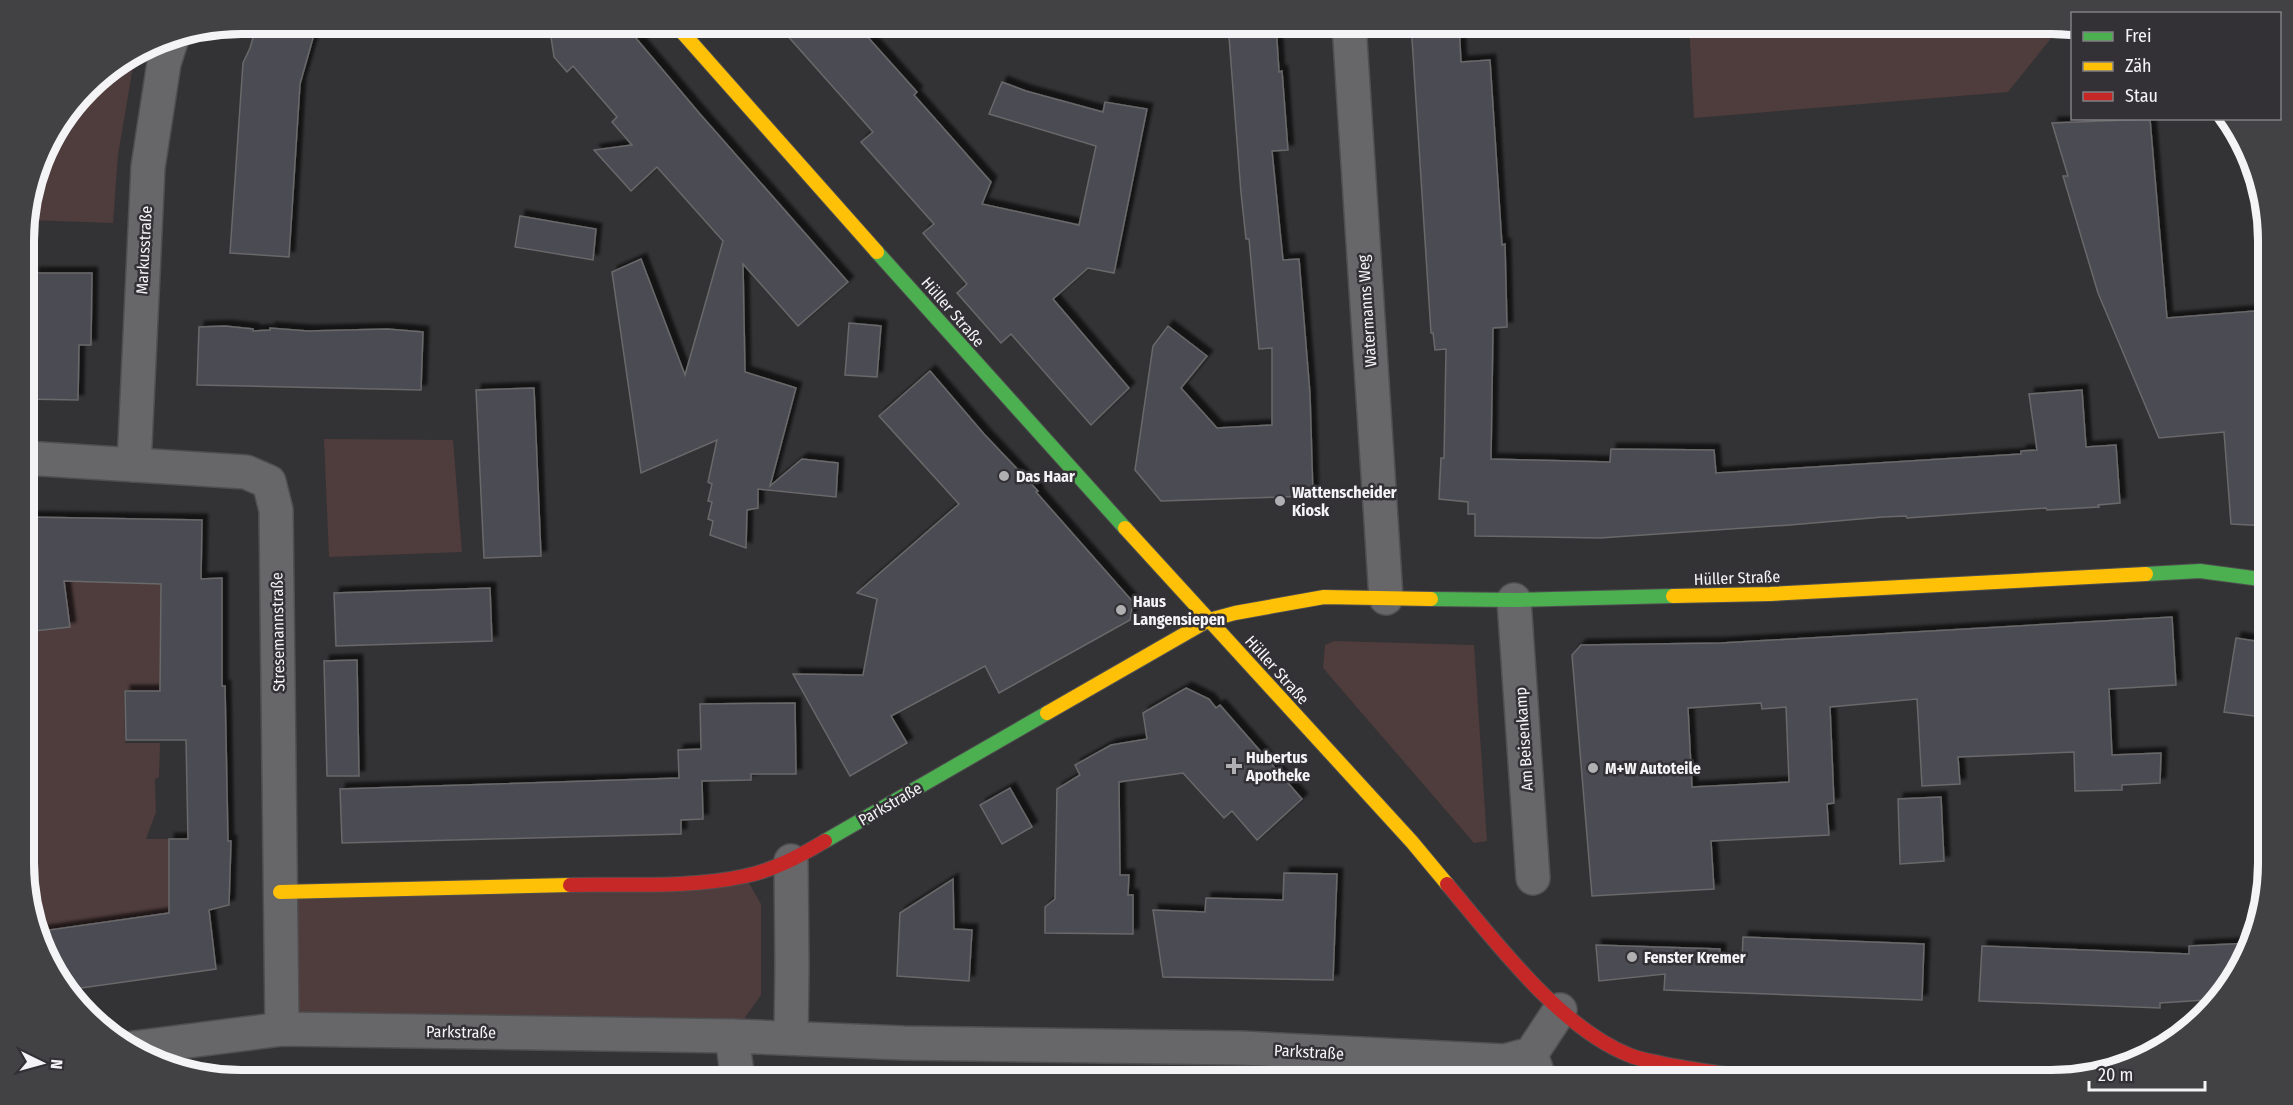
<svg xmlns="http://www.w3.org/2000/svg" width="2293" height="1105" font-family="'Fira Sans Condensed',sans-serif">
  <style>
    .green { fill: #4f3c3c }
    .building { fill: #4b4c53; stroke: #69686a; stroke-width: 1.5; fill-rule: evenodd; filter: url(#shadow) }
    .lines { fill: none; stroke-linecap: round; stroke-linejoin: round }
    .street-casing { stroke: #4f4e50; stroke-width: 36 }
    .fast-casing { stroke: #4f4e50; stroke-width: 16 }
    .slow-casing { stroke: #4f4e50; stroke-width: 16 }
    .jam-casing { stroke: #4f4e50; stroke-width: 16 }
    .street { stroke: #676668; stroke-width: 33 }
    .fast { stroke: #4caf50; stroke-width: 14 }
    .slow { stroke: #ffc107; stroke-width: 14 }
    .jam { stroke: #c62828; stroke-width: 14 }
    .poi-dot { fill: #b0afb1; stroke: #333135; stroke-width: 2 }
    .labels { text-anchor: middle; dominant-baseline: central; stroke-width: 5; stroke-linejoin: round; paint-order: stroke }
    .street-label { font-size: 16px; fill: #f4f3f5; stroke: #333135 }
    .poi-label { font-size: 16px; font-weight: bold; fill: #f4f3f5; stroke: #333135; text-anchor: start }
    .rim { fill: none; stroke: #f4f3f5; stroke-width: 8 }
  </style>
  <defs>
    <filter id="shadow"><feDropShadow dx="5.5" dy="-5.5" stdDeviation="1.5" flood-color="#0009"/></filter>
  </defs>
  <rect width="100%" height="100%" fill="#333234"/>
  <g class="green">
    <path d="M1689,24H2051L2061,26L2008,92L1694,118Z"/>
    <path d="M135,55L118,155L113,223L26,220L47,145L98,78Z"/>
    <path d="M324,439L453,440L462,552L329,557Z"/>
    <path d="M64,581L161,584L160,649L222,650L186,690H124L125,743H160L159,777L155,779L156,812L146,839H169V913L42,931L26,892L25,632L70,627Z"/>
    <path d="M1334,641L1474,645L1487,841L1474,843L1323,668L1325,645Z"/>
    <path d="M745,876L761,904V995L732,1036L282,1029L280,892Z"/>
  </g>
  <g class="building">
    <path d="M257,24H317L300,84L289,257L230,253L243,63L250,48Z"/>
    <path d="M549,24H624L700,114L848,282L798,326L743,264L745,372L796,388L770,486L802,459L838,463L836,497L758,489V508L747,510L746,548L710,535L713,521L708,519L712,502L708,501L712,484L708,482L717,440L641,473L612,272L641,259L685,375L723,241L657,167L631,191L594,150L632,145L612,122L617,117L573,66L567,72L554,57Z"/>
    <path d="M777,24H856L917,92L914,95L991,182L982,204L1079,225L1096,146L989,114L1002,82L1026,91L1103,112L1105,102L1147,109L1114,273L1088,268L1053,299L1129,388L1091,425L1011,334L1001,343L957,293L967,284L923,233L934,224L861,142L873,132Z"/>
    <path d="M1228,24H1276L1279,72L1282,71L1288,150L1272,151L1283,260L1299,259L1310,394L1313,496L1161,501L1135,470L1153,346L1168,326L1207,356L1181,388L1217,428L1272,425V348L1259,349L1249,239H1246L1241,193Z"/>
    <path d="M1411,24H1459L1461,62L1490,60L1502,245L1505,244L1507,327L1493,328L1491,459L1610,462L1611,449L1714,450L1716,473L2021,454V451L2037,450L2029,394L2082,390L2086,447L2116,445L2120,503L2098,505L2099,507L2047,510L2046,508L1907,518L1906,516L1883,517L1790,525L1600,538L1475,536V514H1468V502L1439,499L1441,458H1444L1446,349L1435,350L1433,333H1431Z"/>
    <path d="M2150,119L2167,318L2267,310L2268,526L2231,524L2224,432L2159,438L2098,293L2063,176H2068L2052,123Z"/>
    <path d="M520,216L596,229L593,260L515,247Z"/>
    <path d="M34,273H92L91,345H79L78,400L25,399V329H33Z"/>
    <path d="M849,323L881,326L877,377L845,375Z"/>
    <path d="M225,326L253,329V331L270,330V328L308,331L387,329L423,332L421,390L197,385L199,327Z"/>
    <path d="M930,371L984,434L1038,491L1036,492L1133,602L1130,620L999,693L985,666L891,716L907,743L850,776L793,674L863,675L877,599L857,593L959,504L879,416Z"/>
    <path d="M534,388L541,556L484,558L476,390Z"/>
    <path d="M25,517L202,520L201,579L222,578V686H225L228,841H231L229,905L209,910L216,969L67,990L42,931L169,913V839H188L186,740H126L125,691H160L161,584L64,581L70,627L25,632Z"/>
    <path d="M490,588L492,641L336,646L334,593Z"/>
    <path d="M2172,617L2176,685L2109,689L2112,755L2161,753L2160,783L2122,785V790L2075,791L2074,752L1958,757L1960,784L1922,786L1917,699L1830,707L1834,803L1827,804L1829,835L1711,841L1714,889L1592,896L1572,655L1581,645L1721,643ZM1761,703L1762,709L1786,707L1789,782L1692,787L1688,708Z"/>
    <path d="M2236,638L2268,643L2269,718L2224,712Z"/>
    <path d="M357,660L359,776H327L324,661Z"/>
    <path d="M1186,688L1209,699L1216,708L1220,705L1302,799L1257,840L1232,811L1224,818L1183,773L1119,782L1120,875H1129L1128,895H1133V934L1045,933V907L1055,899L1057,789L1080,775L1075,765L1111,745L1147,739L1143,713Z"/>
    <path d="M795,703L796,774H751V780L702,781L703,819L681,820V834L342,843L340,789L679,778L678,750L701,749L700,704Z"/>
    <path d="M1010,788L1032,827L1002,844L980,805Z"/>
    <path d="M1941,797L1944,861L1900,864L1898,799Z"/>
    <path d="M1284,873L1337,874L1333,980L1163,977L1153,910L1205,912L1206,898L1283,900Z"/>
    <path d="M953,879L954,929L972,930L969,981L897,976L900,913Z"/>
    <path d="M1743,937L1924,944L1922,1000L1664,990L1665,974L1599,981L1596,945L1720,949V958L1742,959Z"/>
    <path d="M2251,943L2247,959L2220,999L2160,1003V1008L1979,1001L1982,946L2189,954V946Z"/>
  </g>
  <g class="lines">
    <g class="street-casing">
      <g id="street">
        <path d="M1349,24L1386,598"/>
        <path d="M25,458L246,472L269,482L276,510L282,1029"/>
        <path d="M134,465L148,167L164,63L172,38"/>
        <path d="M1514,600L1533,878"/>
        <path d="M791,861L792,967L791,1038"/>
        <path d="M732,1036L738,1081"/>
        <path d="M133,1048L282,1029L732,1036L904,1043L1241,1048L1505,1061L1531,1054L1560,1010"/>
        <path d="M1531,1054L1540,1081"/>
      </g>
    </g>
    <g class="fast-casing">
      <g id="fast">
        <path d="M877,252L1125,528"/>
        <path d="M2146,574L2200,571L2268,580"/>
        <path d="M1431,599L1514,600L1673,596"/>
        <path d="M825,841L1047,713"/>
      </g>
    </g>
    <g class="slow-casing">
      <g id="slow">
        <path d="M675,24L877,252"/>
        <path d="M1125,528L1412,842L1447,884"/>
        <path d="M1673,596L1770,594L2146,574"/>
        <path d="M1047,713L1209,620L1235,613L1324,597L1431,599"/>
        <path d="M280,892L570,885"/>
      </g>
    </g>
    <g class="jam-casing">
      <g id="jam">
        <path d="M1447,884C1495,941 1559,1027 1629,1055C1638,1059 1650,1061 1660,1063C1702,1072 1744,1076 1787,1081"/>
        <path d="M570,885C625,884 692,888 745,876C774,870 800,856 825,841"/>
      </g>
    </g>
    <use href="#street" class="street"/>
    <use href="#fast" class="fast"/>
    <use href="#slow" class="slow"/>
    <use href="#jam" class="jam"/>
  </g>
  <g class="poi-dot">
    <circle cx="1004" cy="476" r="6"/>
    <circle cx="1280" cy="501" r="6"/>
    <circle cx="1121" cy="610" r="6"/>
    <path d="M1231 757h6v6h6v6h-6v6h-6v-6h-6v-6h6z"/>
    <circle cx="1593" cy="768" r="6"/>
    <circle cx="1632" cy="957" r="6"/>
  </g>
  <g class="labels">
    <g class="street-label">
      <text transform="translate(144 250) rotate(-87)">Markusstraße</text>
      <text transform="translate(1367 311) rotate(-94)">Watermanns Weg</text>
      <text transform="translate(953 312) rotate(49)">Hüller Straße</text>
      <text transform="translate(1737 578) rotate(-2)">Hüller Straße</text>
      <text transform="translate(278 632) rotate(-91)">Stresemannstraße</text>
      <text transform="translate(1277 670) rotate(48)">Hüller Straße</text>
      <text transform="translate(1524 739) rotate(-94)">Am Beisenkamp</text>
      <text transform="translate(890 804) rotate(-30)">Parkstraße</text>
      <text transform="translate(461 1032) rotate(1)">Parkstraße</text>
      <text transform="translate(1309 1052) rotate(3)">Parkstraße</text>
    </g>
    <g class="poi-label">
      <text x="1016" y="476">Das Haar</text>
      <text x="1292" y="492">Wattenscheider<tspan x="1292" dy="18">Kiosk</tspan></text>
      <text x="1133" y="601">Haus<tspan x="1133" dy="18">Langensiepen</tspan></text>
      <text x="1246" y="757">Hubertus<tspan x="1246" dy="18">Apotheke</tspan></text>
      <text x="1605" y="768">M+W Autoteile</text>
      <text x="1644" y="957">Fenster Kremer</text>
    </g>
  </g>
  <path d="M0 0H2293V1105H0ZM241 34H2051A207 207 0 0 1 2258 241V863A207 207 0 0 1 2051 1070H241A207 207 0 0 1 34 863V241A207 207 0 0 1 241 34Z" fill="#424144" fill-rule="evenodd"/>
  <path class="rim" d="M241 34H2051A207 207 0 0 1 2258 241V863A207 207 0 0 1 2051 1070H241A207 207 0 0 1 34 863V241A207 207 0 0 1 241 34Z"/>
  <rect x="2071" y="12" width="210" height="108" fill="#333135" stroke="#807f82" stroke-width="1.5"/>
  <rect x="2083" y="32" width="30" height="9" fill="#4caf50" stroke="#807f82" stroke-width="1.5"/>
  <text x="2125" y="42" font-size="18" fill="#f4f3f5">Frei</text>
  <rect x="2083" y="62" width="30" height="9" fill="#ffc107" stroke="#807f82" stroke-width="1.5"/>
  <text x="2125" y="72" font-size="18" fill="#f4f3f5">Zäh</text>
  <rect x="2083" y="92" width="30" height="9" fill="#c62828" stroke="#807f82" stroke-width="1.5"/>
  <text x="2125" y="102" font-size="18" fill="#f4f3f5">Stau</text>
  <g transform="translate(42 1063) rotate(95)" stroke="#333135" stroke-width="4.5" paint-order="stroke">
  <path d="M0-4.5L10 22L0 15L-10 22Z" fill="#f4f3f5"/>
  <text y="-9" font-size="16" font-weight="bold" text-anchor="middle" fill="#f4f3f5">N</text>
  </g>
  <path d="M2089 1081v9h116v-9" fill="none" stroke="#f4f3f5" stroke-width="3"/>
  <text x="2098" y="1081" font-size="18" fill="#f4f3f5" stroke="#333135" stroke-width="4.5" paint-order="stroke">20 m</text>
</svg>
